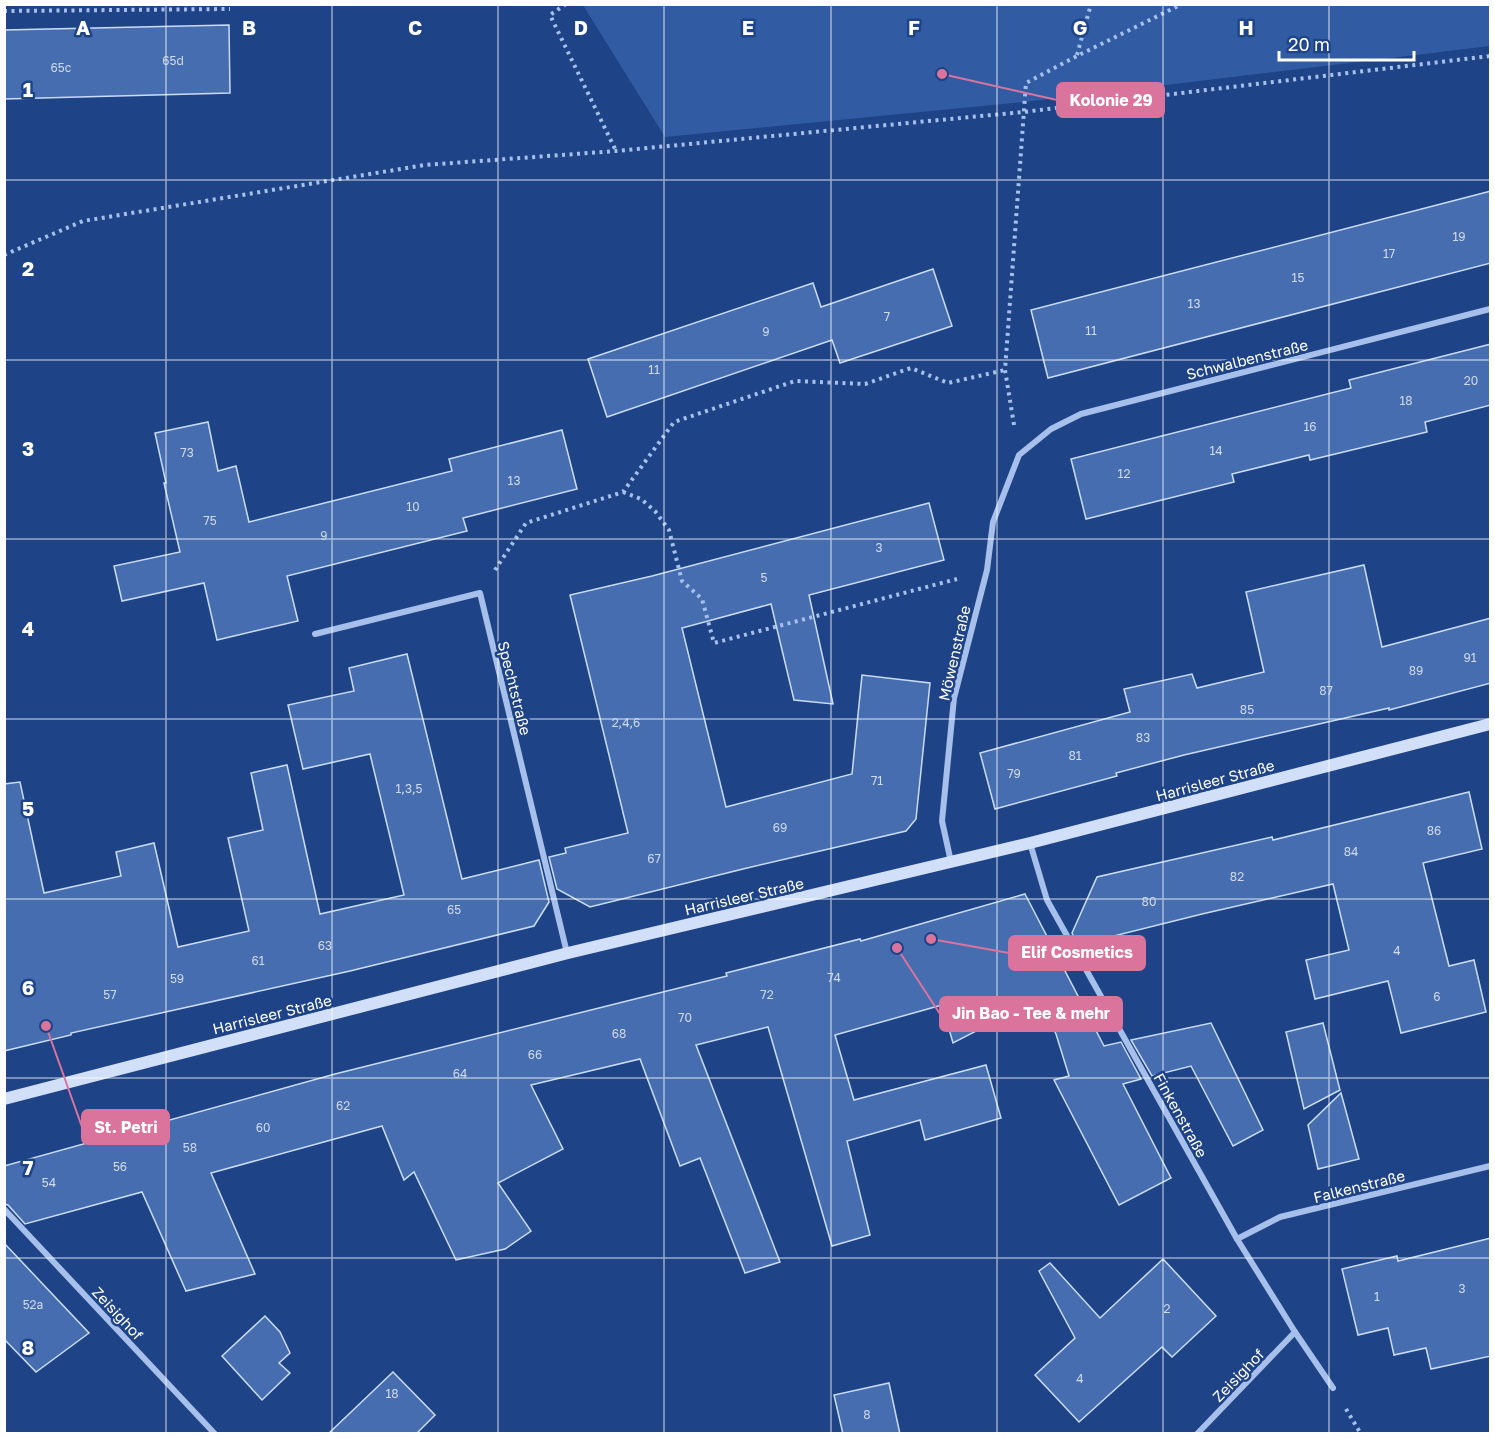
<svg xmlns="http://www.w3.org/2000/svg" width="1495" height="1438" font-family="'Golos Text',sans-serif">
  <style>
    .green { fill: #315ca4 }
    .building { fill: #466daf; stroke: #cbdcf8; stroke-width: 1.5 }
    .lines { fill: none; stroke-linecap: round; stroke-linejoin: round }
    .path { stroke: #a6c0eb; stroke-width: 4; stroke-dasharray: 3 4.5; stroke-linecap: butt }
    .street { stroke: #a6c0eb; stroke-width: 6 }
    .secondary { stroke: #d2dff8; stroke-width: 12 }
    .grid { fill: none; stroke: #fff; stroke-width: 1.5; stroke-opacity: 0.55 }
    .labels { text-anchor: middle; dominant-baseline: central; stroke-width: 5; stroke-linejoin: round; paint-order: stroke }
    .number-label { font-size: 12px; fill: #d1daeb }
    .street-label { font-size: 15px; fill: #fff; stroke: #1e4386 }
    .grid-label { font-size: 20px; text-anchor: middle; font-weight: bold; fill: #fff; stroke: #1e4386; stroke-width: 5; stroke-linejoin: round; paint-order: stroke }
    .leader { fill: none; stroke: #da749d; stroke-width: 2 }
    .callout-dot { fill: #da749d; stroke: #1e4386; stroke-width: 2 }
    .callout { fill: #da749d; stroke: #da749d; stroke-width: 2 }
    .callout-label { font-size: 16px; text-anchor: middle; font-weight: bold; fill: #fff }
  </style>
  <rect width="100%" height="100%" fill="#1e4386"/>
  <path class="green" d="M1490,4V46L1024,102L665,137L583,5Z"/>
  <g class="building">
    <path d="M229,25L230,93L4,99V30Z"/>
    <path d="M1491,191V263L1048,378L1031,310Z"/>
    <path d="M933,269L952,326L840,363L832,340L607,417L588,359L813,283L821,307Z"/>
    <path d="M1491,344V405L1425,422L1427,432L1310,460L1309,455L1232,474L1234,482L1086,519L1071,459L1351,388L1349,380Z"/>
    <path d="M208,422L218,471L236,466L249,522L452,471L449,459L562,430L577,489L463,518L467,531L287,576L298,621L217,640L204,583L122,601L114,566L180,552L164,483H166L155,433Z"/>
    <path d="M929,503L944,560L809,595L833,704L794,700L771,604L682,628L726,807L852,774L862,675L930,683L916,819L906,831L743,869L590,907L557,889L549,857L566,853L565,848L628,833L570,595L652,576Z"/>
    <path d="M1364,565L1382,647L1491,618V683L1389,710V708L1184,755L1116,773L1117,776L995,809L980,753L1130,712L1124,689L1192,674L1197,688L1264,672L1246,592Z"/>
    <path d="M407,654L462,879L539,860L549,902L534,926L350,971L71,1033V1035L4,1051V784L20,782L44,893L121,876L116,852L154,843L178,947L249,931L228,838L263,830L251,773L287,765L320,914L404,895L370,754L303,769L288,705L354,691L349,668Z"/>
    <path d="M1469,792L1482,849L1423,863L1449,966L1474,960L1486,1012L1401,1033L1388,981L1315,999L1306,960L1349,950L1333,884L1202,914L1078,945L1072,933L1097,877L1272,837L1273,840Z"/>
    <path d="M1025,894L1104,1046L1121,1042L1141,1079L1123,1084L1171,1178L1119,1205L1054,1080L1069,1076L1056,1034L1038,999L953,1043L942,1005L835,1035L854,1100L986,1065L1001,1118L925,1140L920,1120L847,1141L870,1235L832,1246L768,1027L696,1045L780,1262L745,1273L700,1158L680,1166L640,1059L531,1085L563,1149L498,1183L531,1231L505,1249L456,1260L414,1172L404,1180L382,1126L211,1173L255,1274L186,1291L142,1192L25,1224L8,1205L4,1204V1166L335,1074L727,976L726,973L860,939L861,941Z"/>
    <path d="M1211,1023L1263,1130L1233,1146L1191,1066L1152,1076L1131,1040Z"/>
    <path d="M1323,1023L1340,1090L1304,1109L1286,1032Z"/>
    <path d="M1341,1093L1359,1159L1318,1169L1308,1125Z"/>
    <path d="M1491,1238V1356L1431,1369L1426,1348L1394,1355L1388,1328L1358,1335L1342,1269L1397,1256L1398,1261Z"/>
    <path d="M4,1243L89,1333L36,1372L4,1339Z"/>
    <path d="M1163,1259L1216,1316L1172,1357L1162,1347L1079,1422L1035,1375L1075,1338L1039,1271L1050,1263L1100,1318Z"/>
    <path d="M265,1316L280,1332L290,1353L279,1363L290,1373L262,1400L222,1356Z"/>
    <path d="M393,1372L435,1415L416,1434H328Z"/>
    <path d="M889,1383L900,1434H843L834,1395Z"/>
  </g>
  <g class="lines">
    <g class="path">
      <path d="M566,4L550,15L616,151"/>
      <path d="M4,11L230,9"/>
      <path d="M1077,55L1091,4"/>
      <path d="M4,255L83,221L425,165L616,151L1023,112L1490,56"/>
      <path d="M1014,425L1005,370L1026,83L1077,56L1182,4"/>
      <path d="M623,492L641,499L655,511L669,530L682,581L702,599L714,643L957,579"/>
      <path d="M495,570L526,523L623,492L674,422L795,381L865,384L911,368L948,383L1005,370"/>
      <path d="M1346,1409L1361,1434"/>
    </g>
    <g class="street">
      <path d="M315,634L480,593L567,953"/>
      <path d="M1030,843L1047,900L1237,1239L1295,1332L1333,1388"/>
      <path d="M951,862L942,821L954,698L987,570L993,522L1019,455L1051,429L1081,414L1490,309"/>
      <path d="M4,1209L215,1434"/>
      <path d="M1237,1239L1280,1217L1490,1166"/>
      <path d="M1197,1434L1295,1332"/>
    </g>
    <path class="secondary" d="M4,1099L568,953L1030,843L1490,724"/>
  </g>
  <path class="grid" d="M166,4V1434M332,4V1434M498,4V1434M664,4V1434M831,4V1434M997,4V1434M1163,4V1434M1329,4V1434M4,180H1490M4,360H1490M4,539H1490M4,719H1490M4,899H1490M4,1078H1490M4,1258H1490"/>
  <g class="labels">
    <g class="number-label">
      <text x="173" y="60">65d</text>
      <text x="61" y="67">65c</text>
      <text x="1459" y="236">19</text>
      <text x="1389" y="253">17</text>
      <text x="1298" y="277">15</text>
      <text x="1194" y="303">13</text>
      <text x="887" y="316">7</text>
      <text x="1091" y="330">11</text>
      <text x="766" y="331">9</text>
      <text x="654" y="369">11</text>
      <text x="1471" y="380">20</text>
      <text x="1406" y="400">18</text>
      <text x="1310" y="426">16</text>
      <text x="1216" y="450">14</text>
      <text x="187" y="452">73</text>
      <text x="1124" y="473">12</text>
      <text x="514" y="480">13</text>
      <text x="413" y="506">10</text>
      <text x="210" y="520">75</text>
      <text x="324" y="535">9</text>
      <text x="879" y="547">3</text>
      <text x="764" y="577">5</text>
      <text x="1470" y="657">91</text>
      <text x="1416" y="670">89</text>
      <text x="1326" y="690">87</text>
      <text x="1247" y="709">85</text>
      <text x="626" y="722">2,4,6</text>
      <text x="1143" y="737">83</text>
      <text x="1075" y="755">81</text>
      <text x="1014" y="773">79</text>
      <text x="877" y="780">71</text>
      <text x="409" y="788">1,3,5</text>
      <text x="780" y="827">69</text>
      <text x="1434" y="830">86</text>
      <text x="1351" y="851">84</text>
      <text x="654" y="858">67</text>
      <text x="1237" y="876">82</text>
      <text x="1149" y="901">80</text>
      <text x="454" y="909">65</text>
      <text x="325" y="945">63</text>
      <text x="1397" y="950">4</text>
      <text x="258" y="960">61</text>
      <text x="834" y="977">74</text>
      <text x="177" y="978">59</text>
      <text x="110" y="994">57</text>
      <text x="767" y="994">72</text>
      <text x="1437" y="996">6</text>
      <text x="685" y="1017">70</text>
      <text x="619" y="1033">68</text>
      <text x="535" y="1054">66</text>
      <text x="460" y="1073">64</text>
      <text x="343" y="1105">62</text>
      <text x="263" y="1127">60</text>
      <text x="190" y="1147">58</text>
      <text x="120" y="1166">56</text>
      <text x="49" y="1182">54</text>
      <text x="1462" y="1288">3</text>
      <text x="1377" y="1296">1</text>
      <text x="33" y="1304">52a</text>
      <text x="1167" y="1308">2</text>
      <text x="1080" y="1378">4</text>
      <text x="392" y="1393">18</text>
      <text x="867" y="1414">8</text>
    </g>
    <g class="street-label">
      <text transform="translate(1247 359) rotate(-14)">Schwalbenstraße</text>
      <text transform="translate(954 653) rotate(-77)">Möwenstraße</text>
      <text transform="translate(515 688) rotate(76)">Spechtstraße</text>
      <text transform="translate(1215 780) rotate(-15)">Harrisleer Straße</text>
      <text transform="translate(744 896) rotate(-13)">Harrisleer Straße</text>
      <text transform="translate(272 1014) rotate(-14)">Harrisleer Straße</text>
      <text transform="translate(1181 1115) rotate(61)">Finkenstraße</text>
      <text transform="translate(1359 1186) rotate(-14)">Falkenstraße</text>
      <text transform="translate(118 1313) rotate(47)">Zeisighof</text>
      <text transform="translate(1238 1375) rotate(-46)">Zeisighof</text>
    </g>
  </g>
  <g class="grid-label">
    <text x="83" y="35">A</text>
    <text x="249" y="35">B</text>
    <text x="415" y="35">C</text>
    <text x="581" y="35">D</text>
    <text x="748" y="35">E</text>
    <text x="914" y="35">F</text>
    <text x="1080" y="35">G</text>
    <text x="1246" y="35">H</text>
    <text x="28" y="97">1</text>
    <text x="28" y="276">2</text>
    <text x="28" y="456">3</text>
    <text x="28" y="636">4</text>
    <text x="28" y="816">5</text>
    <text x="28" y="995">6</text>
    <text x="28" y="1175">7</text>
    <text x="28" y="1355">8</text>
  </g>
  <path class="leader" d="M942 74L1057 100M931 939L1009 953M897 948L940 1014M46 1026L82 1127"/>
  <g class="callout-dot">
    <circle cx="942" cy="74" r="6"/>
    <circle cx="931" cy="939" r="6"/>
    <circle cx="897" cy="948" r="6"/>
    <circle cx="46" cy="1026" r="6"/>
  </g>
  <g class="callout">
    <rect x="1057" y="83" width="107" height="34" rx="6"/>
    <rect x="1009" y="936" width="136" height="34" rx="6"/>
    <rect x="940" y="997" width="182" height="34" rx="6"/>
    <rect x="82" y="1110" width="87" height="34" rx="6"/>
  </g>
  <g class="callout-label">
    <text x="1111" y="106">Kolonie 29</text>
    <text x="1077" y="958">Elif Cosmetics</text>
    <text x="1031" y="1019">Jin Bao - Tee &amp; mehr</text>
    <text x="126" y="1133">St. Petri</text>
  </g>
  <rect width="1495" height="1438" fill="none" stroke="#ffffff" stroke-width="12"/>
  <path d="M1279 51v9h135v-9" fill="none" stroke="#ffffff" stroke-width="3"/>
  <text x="1288" y="51" font-size="18" fill="#ffffff" stroke="#1e4386" stroke-width="4.5" paint-order="stroke">20 m</text>
</svg>
